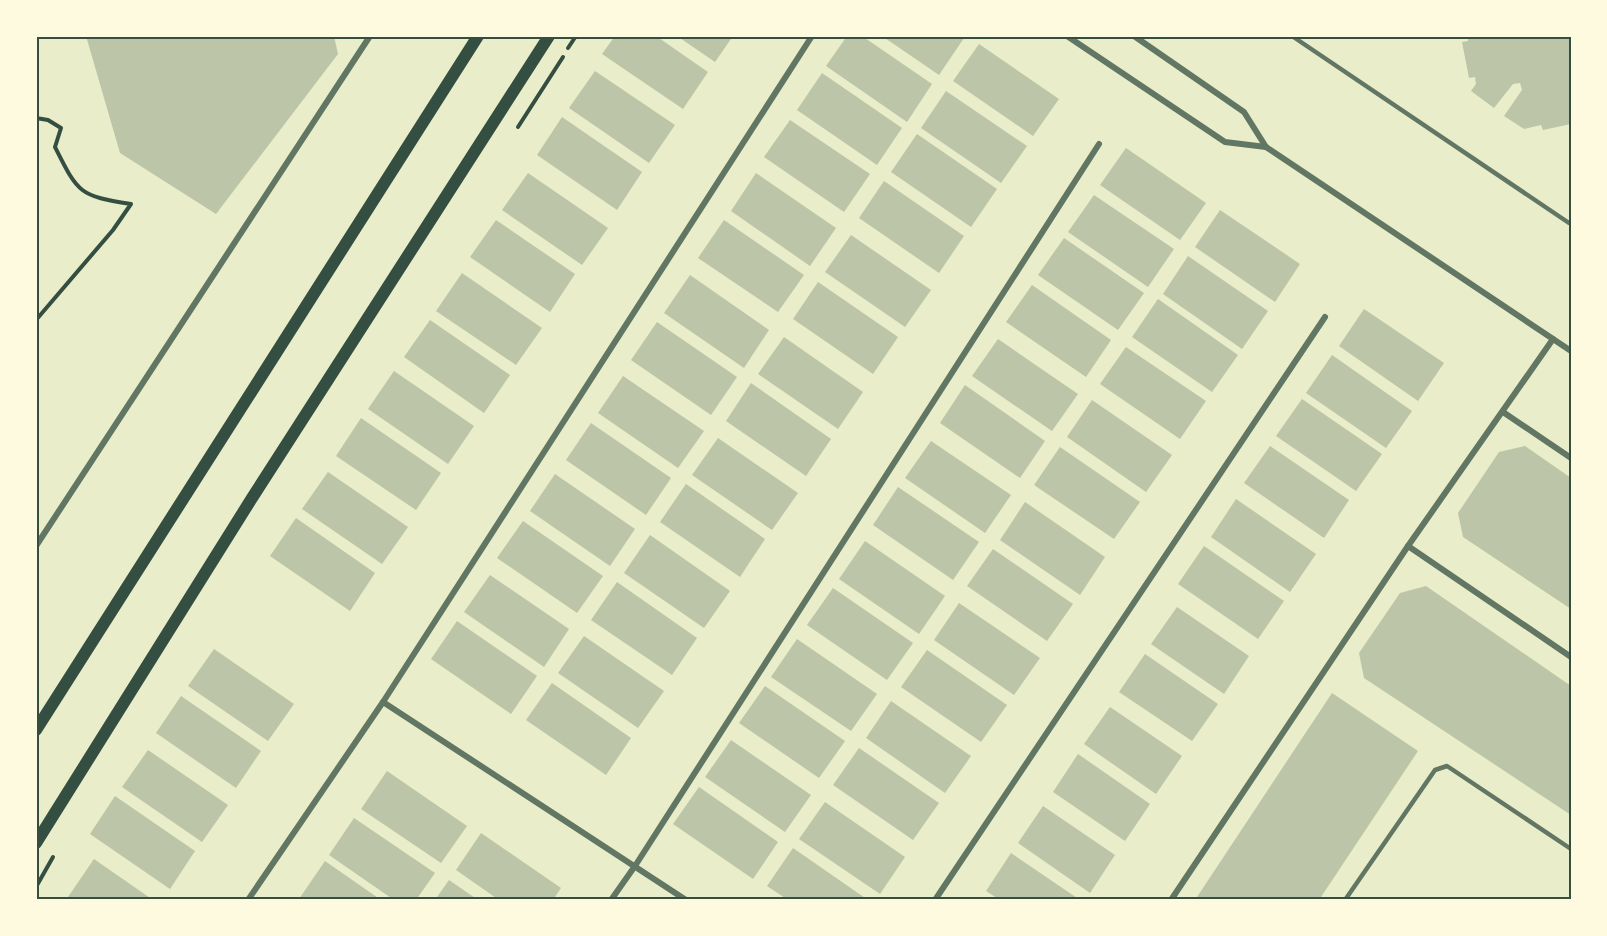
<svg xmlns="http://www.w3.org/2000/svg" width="1607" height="936" font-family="Georgia,serif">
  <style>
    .building { fill: #bcc5a7 }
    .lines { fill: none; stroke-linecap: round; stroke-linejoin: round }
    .path { stroke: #344e41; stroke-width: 4 }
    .service { stroke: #617663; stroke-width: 4.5 }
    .minor { stroke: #617663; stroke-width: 6 }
    .secondary { stroke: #344e41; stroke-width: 12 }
    .neatline { fill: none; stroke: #344e41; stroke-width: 2 }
  </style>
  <rect width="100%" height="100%" fill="#e9edc9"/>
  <g class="building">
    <path d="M86,36H334L338,54L216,214L120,153Z"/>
    <path d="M615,36H656L708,72L683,109L602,54Z"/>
    <path d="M677,36H733L715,62Z"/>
    <path d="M847,36H862L932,84L907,122L826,66Z"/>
    <path d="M882,36H962L964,38L939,75Z"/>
    <path d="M1469,36H1571V124L1543,130L1541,125L1524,129L1504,116L1522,90L1520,83L1513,84L1494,108L1471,91L1476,84L1475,77L1469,78L1462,42L1468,41Z"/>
    <path d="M979,44L1059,99L1033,136L953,81Z"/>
    <path d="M595,71L675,125L649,163L569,108Z"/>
    <path d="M822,73L902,128L877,165L797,110Z"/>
    <path d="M946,91L1027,146L1001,183L921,128Z"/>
    <path d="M562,117L642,172L617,210L537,155Z"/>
    <path d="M790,120L870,174L844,212L764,157Z"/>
    <path d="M917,134L997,189L971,227L891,172Z"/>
    <path d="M1126,148L1206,203L1180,240L1100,185Z"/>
    <path d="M528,173L608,228L582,265L502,210Z"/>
    <path d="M756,173L836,228L810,266L731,211Z"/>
    <path d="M884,181L964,236L939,273L859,218Z"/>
    <path d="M1094,195L1174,249L1148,287L1068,232Z"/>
    <path d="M1220,210L1300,264L1275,302L1195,247Z"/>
    <path d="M496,220L575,274L550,312L470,257Z"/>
    <path d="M724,220L804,275L778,312L698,258Z"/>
    <path d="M851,235L931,290L905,327L825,272Z"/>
    <path d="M1064,238L1144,293L1118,330L1038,275Z"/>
    <path d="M1188,256L1268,311L1242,349L1163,294Z"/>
    <path d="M462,273L542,328L516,365L436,311Z"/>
    <path d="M690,275L769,330L744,368L664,313Z"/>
    <path d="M818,282L898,337L873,374L793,319Z"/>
    <path d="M1032,285L1111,340L1086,377L1006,322Z"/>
    <path d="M1158,299L1238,355L1212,392L1132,337Z"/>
    <path d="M1364,309L1444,363L1418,401L1339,346Z"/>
    <path d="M430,320L510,375L484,413L404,357Z"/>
    <path d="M657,322L737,377L711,415L631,360Z"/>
    <path d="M784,337L863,392L838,429L758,374Z"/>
    <path d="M998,339L1078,394L1052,431L972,376Z"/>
    <path d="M1126,347L1206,401L1180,439L1100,384Z"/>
    <path d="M1332,355L1412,411L1386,448L1306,393Z"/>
    <path d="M394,371L474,426L448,464L368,409Z"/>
    <path d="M623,376L704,431L678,468L598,413Z"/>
    <path d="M751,383L831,439L806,476L726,421Z"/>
    <path d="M965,385L1045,441L1020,478L940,423Z"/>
    <path d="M1302,399L1382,454L1356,491L1276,436Z"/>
    <path d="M1092,400L1172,455L1146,492L1067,437Z"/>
    <path d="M361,418L441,473L416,510L336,456Z"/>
    <path d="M591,423L671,478L646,515L566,460Z"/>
    <path d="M718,438L798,493L772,530L692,475Z"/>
    <path d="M931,441L1011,495L985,533L905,478Z"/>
    <path d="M1270,446L1349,500L1324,538L1244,483Z"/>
    <path d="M1525,446L1571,478V609L1463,537L1458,513L1499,452Z"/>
    <path d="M1060,447L1140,502L1114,539L1034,485Z"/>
    <path d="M328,472L408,527L382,564L302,509Z"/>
    <path d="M555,474L635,529L610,566L530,511Z"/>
    <path d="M686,484L765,539L740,577L660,522Z"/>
    <path d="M898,487L979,542L953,580L873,525Z"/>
    <path d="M1236,499L1316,554L1290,592L1211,537Z"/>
    <path d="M1025,502L1105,557L1080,595L1000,540Z"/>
    <path d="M296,518L375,573L350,611L270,556Z"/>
    <path d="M523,521L603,576L577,613L497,558Z"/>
    <path d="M650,535L730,591L704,628L624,573Z"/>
    <path d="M865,541L945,596L919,634L839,579Z"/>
    <path d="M1204,546L1284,601L1258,639L1178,584Z"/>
    <path d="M993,549L1073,604L1047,641L967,586Z"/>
    <path d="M490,575L569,629L544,667L464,612Z"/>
    <path d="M617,582L697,638L672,675L591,620Z"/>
    <path d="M1426,586L1571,686V815L1364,678L1359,653L1400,593Z"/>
    <path d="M833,588L913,643L887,680L807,625Z"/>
    <path d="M959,603L1040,658L1014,695L934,640Z"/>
    <path d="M1177,607L1249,656L1224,694L1151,644Z"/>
    <path d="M457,621L537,676L511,714L431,659Z"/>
    <path d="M584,636L664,691L638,728L558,673Z"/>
    <path d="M797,639L877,694L851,731L771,677Z"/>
    <path d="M214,649L294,704L268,741L188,686Z"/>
    <path d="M927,650L1007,705L981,742L901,687Z"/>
    <path d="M1145,654L1218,704L1192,741L1119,692Z"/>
    <path d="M552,683L631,738L606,775L526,720Z"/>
    <path d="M765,686L845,741L819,778L739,723Z"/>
    <path d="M1332,693L1418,751L1319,900H1195Z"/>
    <path d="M181,696L261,751L236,788L156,733Z"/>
    <path d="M891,701L971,756L945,793L866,738Z"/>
    <path d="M1110,707L1182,756L1156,794L1084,744Z"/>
    <path d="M731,740L811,795L785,832L705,777Z"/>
    <path d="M859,748L939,803L913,840L833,785Z"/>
    <path d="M148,750L228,805L202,842L122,787Z"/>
    <path d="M1078,754L1150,804L1125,841L1053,792Z"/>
    <path d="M387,771L467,826L441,863L361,809Z"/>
    <path d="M699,787L778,842L753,879L673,824Z"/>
    <path d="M115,796L195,851L170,889L90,834Z"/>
    <path d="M825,802L905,857L880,894L799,839Z"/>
    <path d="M1043,806L1115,855L1090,893L1018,843Z"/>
    <path d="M354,818L435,873L416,900H394L329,855Z"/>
    <path d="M481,833L561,888L553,900H499L456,870Z"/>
    <path d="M793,848L868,900H788L767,886Z"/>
    <path d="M1011,853L1080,900H1000L986,891Z"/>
    <path d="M94,859L153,900H73L68,897Z"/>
    <path d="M325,861L381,900L299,899Z"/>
    <path d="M449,880L478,900H435Z"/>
  </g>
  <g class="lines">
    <g class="path">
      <path d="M568,48L576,36"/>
      <path d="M36,118L48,120L61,128L55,147C78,193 79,196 131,204L113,230L36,320"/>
      <path d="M518,127L563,57"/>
      <path d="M36,887L53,857"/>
    </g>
    <g class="service">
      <path d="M1292,36L1569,223L1571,221"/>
      <path d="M1345,900L1435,770L1447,766L1571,849"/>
    </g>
    <g class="minor">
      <path d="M1067,36L1225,142L1266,147"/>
      <path d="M1134,36L1244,112L1266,147L1571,351"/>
      <path d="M1503,412L1571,458"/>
      <path d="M36,546L370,36"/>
      <path d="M1408,546L1571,657"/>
      <path d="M383,702L686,900"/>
      <path d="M248,900L383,702L812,36"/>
      <path d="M611,900L635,866L1099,144"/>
      <path d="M935,900L1325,317"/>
      <path d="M1171,900L1408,546L1553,339"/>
    </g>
    <g class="secondary">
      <path d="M36,730L478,36"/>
      <path d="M36,843L252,498L549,36"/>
    </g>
  </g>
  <rect width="1607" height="936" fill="none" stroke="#fefae0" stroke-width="75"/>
  <rect x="38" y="38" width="1532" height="860" class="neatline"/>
</svg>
